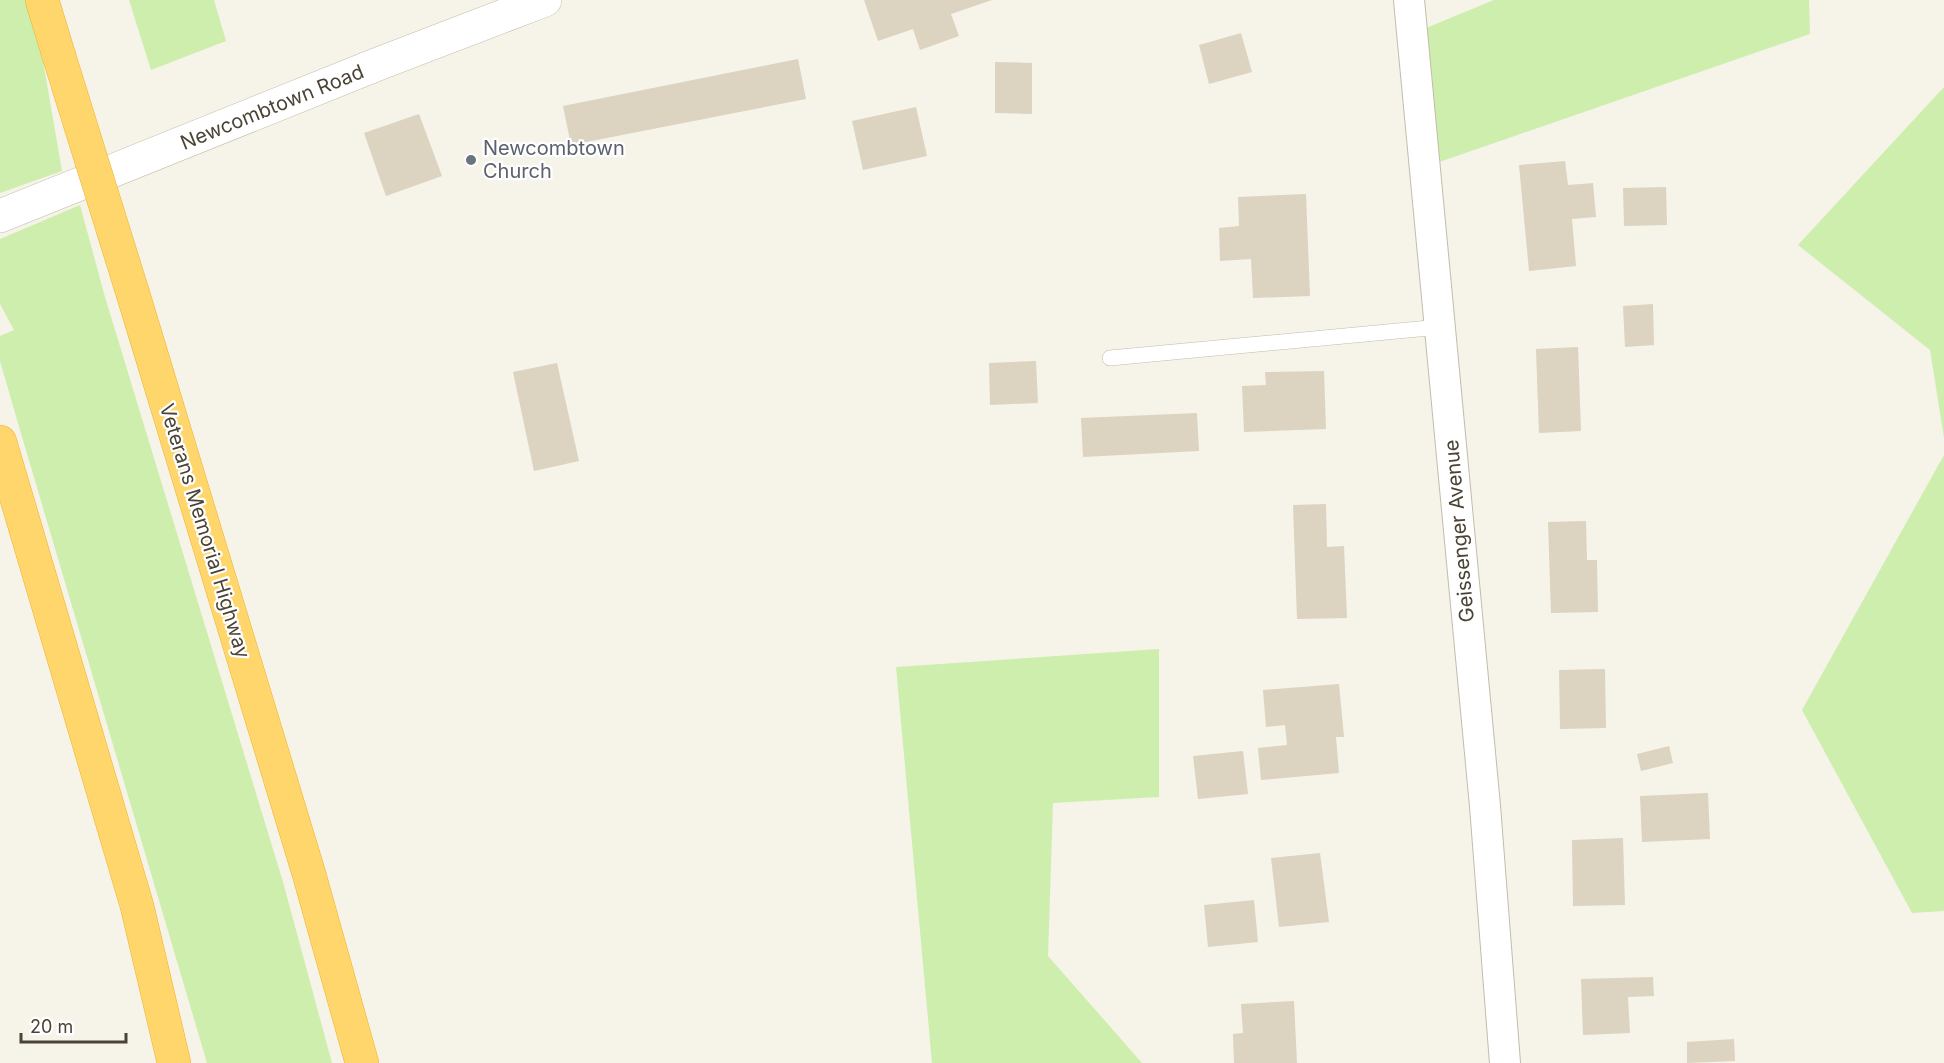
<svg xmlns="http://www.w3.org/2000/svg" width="1944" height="1063" font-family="Inter,sans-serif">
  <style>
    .green { fill: #ceeeae }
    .building { fill: #dcd3c0 }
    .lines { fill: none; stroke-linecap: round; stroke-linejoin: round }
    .service-casing { stroke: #c3bcab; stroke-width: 16 }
    .minor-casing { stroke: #c3bcab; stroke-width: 32 }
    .tertiary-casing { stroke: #c3bcab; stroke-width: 34 }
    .motorway-casing { stroke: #efb22b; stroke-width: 34 }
    .service { stroke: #fff; stroke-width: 15 }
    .minor { stroke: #fff; stroke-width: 30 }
    .tertiary { stroke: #fff; stroke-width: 33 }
    .motorway { stroke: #ffd66c; stroke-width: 33 }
    .motorway-bridge-casing { stroke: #efb22b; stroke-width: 34; stroke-linecap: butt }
    .motorway-bridge { stroke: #ffd66c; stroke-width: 33 }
    .worship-dot { fill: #6b7280; stroke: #fff; stroke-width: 2 }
    .labels { text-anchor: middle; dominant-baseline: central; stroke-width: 4.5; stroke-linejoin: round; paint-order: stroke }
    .street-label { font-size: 20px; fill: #4b4436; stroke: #fff }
    .worship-label { font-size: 20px; fill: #5b616d; stroke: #fff; text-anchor: start }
  </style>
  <rect width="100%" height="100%" fill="#f6f3e9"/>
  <g class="green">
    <path d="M0,0H25L43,61L62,171L0,193Z"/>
    <path d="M129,0H214L226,41L151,70Z"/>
    <path d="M1494,0H1809L1810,34L1425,167L1414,33Z"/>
    <path d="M1944,87V438L1930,350L1798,245Z"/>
    <path d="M80,205L105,297L283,882L332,1063H207L20,430L0,361V336L14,330L0,304V239Z"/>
    <path d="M1944,455V911L1912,913L1802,710Z"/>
    <path d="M1159,649V797L1053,803L1048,956L1142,1063H932L896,667Z"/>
  </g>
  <g class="building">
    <path d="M864,0H992L951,14L959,36L920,50L913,29L878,41Z"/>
    <path d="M1241,33L1252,72L1209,84L1199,45Z"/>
    <path d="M798,59L806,99L571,145L563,106Z"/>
    <path d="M995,62L1032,63V114L995,113Z"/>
    <path d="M916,107L927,156L863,170L852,121Z"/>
    <path d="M419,114L442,176L386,196L364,133Z"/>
    <path d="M1565,161L1568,185L1593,183L1596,217L1572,219L1576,266L1529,271L1519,165Z"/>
    <path d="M1666,187L1667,225L1624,226L1623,188Z"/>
    <path d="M1306,194L1310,296L1253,298L1251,259L1220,261L1219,228L1239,226L1238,197Z"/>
    <path d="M1653,304L1654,345L1625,347L1623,306Z"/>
    <path d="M1578,347L1581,431L1539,433L1536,349Z"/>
    <path d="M1036,361L1038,403L990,405L989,363Z"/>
    <path d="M557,363L579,461L534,471L513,372Z"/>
    <path d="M1324,371L1326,429L1244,432L1242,386L1266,385L1265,372Z"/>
    <path d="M1197,413L1199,451L1083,457L1081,418Z"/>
    <path d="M1326,504L1327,547L1344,546L1347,618L1297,619L1293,505Z"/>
    <path d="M1586,521L1587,560H1597L1598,612L1551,613L1548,522Z"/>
    <path d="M1605,669L1606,728L1560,729L1559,670Z"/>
    <path d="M1339,684L1344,737H1336L1339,773L1261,780L1258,748L1287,745L1285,725L1266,727L1263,690Z"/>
    <path d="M1669,746L1673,763L1641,771L1637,754Z"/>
    <path d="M1243,751L1248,794L1198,799L1193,756Z"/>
    <path d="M1708,793L1710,839L1642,842L1640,796Z"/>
    <path d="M1623,838L1625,905L1573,906L1572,840Z"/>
    <path d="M1320,853L1329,922L1279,927L1271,858Z"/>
    <path d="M1254,900L1258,942L1208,947L1204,905Z"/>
    <path d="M1653,977L1654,996L1628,997L1630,1033L1583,1035L1581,979Z"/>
    <path d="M1294,1001L1297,1063H1234L1233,1034L1243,1033L1241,1004Z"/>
    <path d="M1734,1039L1735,1061L1687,1063V1042Z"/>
  </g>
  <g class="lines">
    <g class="service-casing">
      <path id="service" d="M1110,358L1440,327"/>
    </g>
    <g class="minor-casing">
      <path id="minor" d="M1409,0L1485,806L1505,1063"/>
    </g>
    <g class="tertiary-casing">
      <path id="tertiary" d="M0,216L378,64L545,0"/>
    </g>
    <g class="motorway-casing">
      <g id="motorway">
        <path d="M42,0L59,56"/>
        <path d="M133,294L309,874L362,1063"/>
        <path d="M0,442L137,906L174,1063"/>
      </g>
    </g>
    <use href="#service" class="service"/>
    <use href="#minor" class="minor"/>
    <use href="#tertiary" class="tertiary"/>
    <use href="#motorway" class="motorway"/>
    <g class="motorway-bridge-casing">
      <path id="motorway-bridge" d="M59,56L133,294"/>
    </g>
    <use href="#motorway-bridge" class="motorway-bridge"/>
  </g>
  <circle class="worship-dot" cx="471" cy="160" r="6"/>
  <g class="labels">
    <g class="street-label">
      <text transform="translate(272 107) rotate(-22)">Newcombtown Road</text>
      <text transform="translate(205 531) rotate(73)">Veterans Memorial Highway</text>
      <text transform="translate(1459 531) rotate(-95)">Geissenger Avenue</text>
    </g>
    <g class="worship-label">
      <text x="483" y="148">Newcombtown<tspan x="483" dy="23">Church</tspan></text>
    </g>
  </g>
  <path d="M21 1033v9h105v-9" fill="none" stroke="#4b4436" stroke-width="3"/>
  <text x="30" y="1033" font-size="18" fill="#4b4436" stroke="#ffffff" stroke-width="4.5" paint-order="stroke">20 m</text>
</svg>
